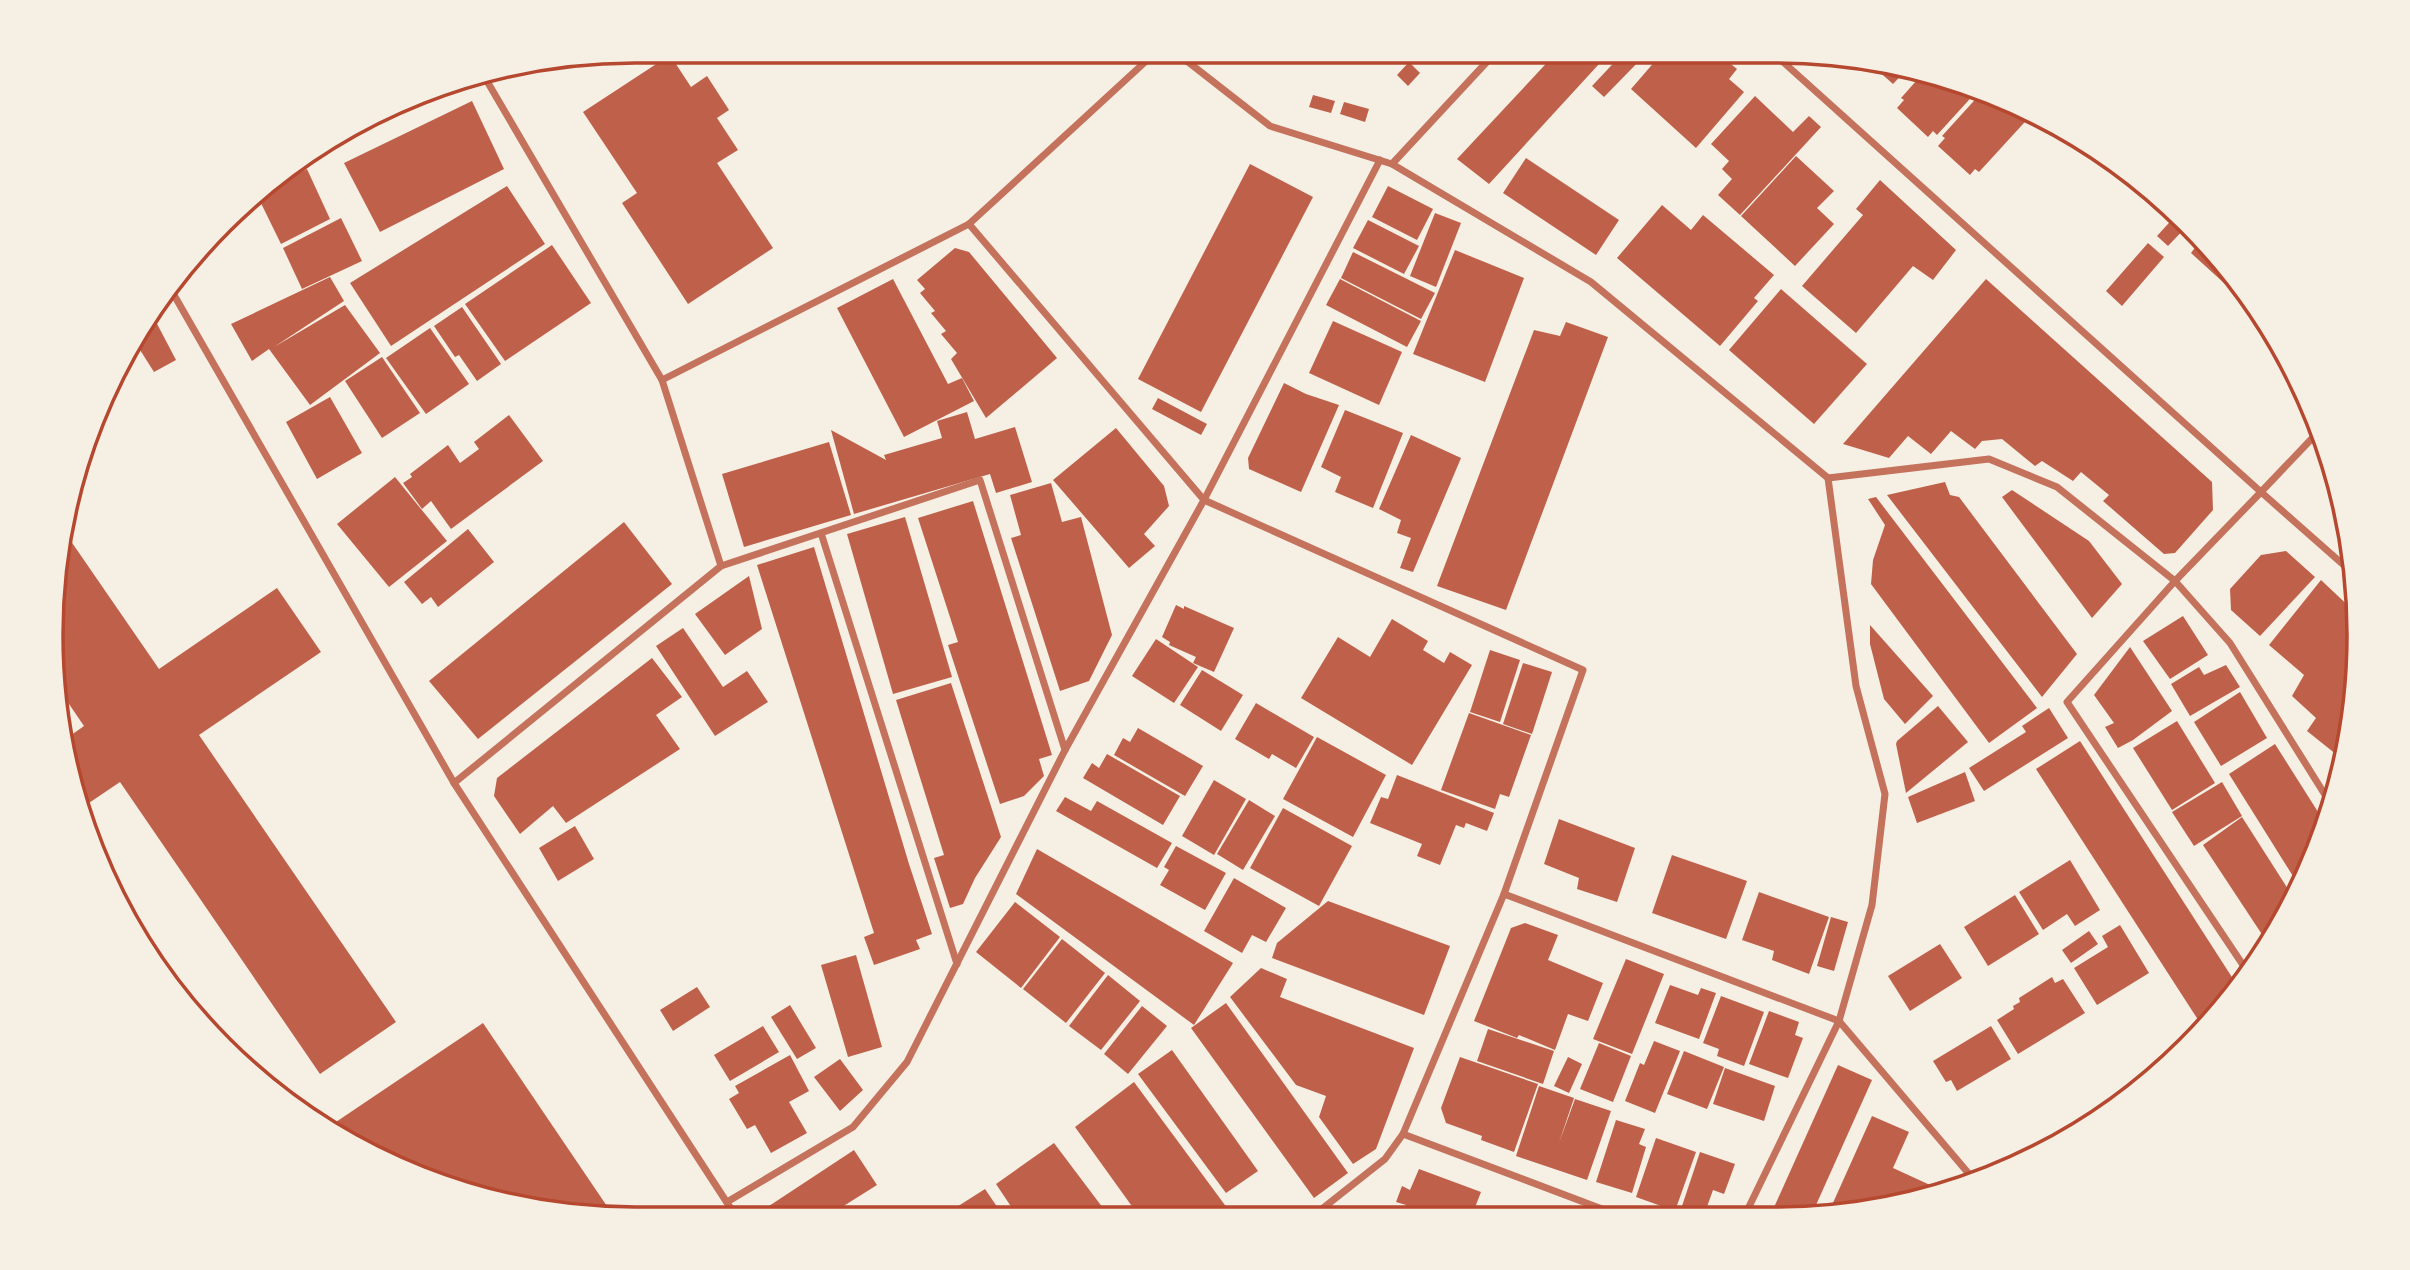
<svg xmlns="http://www.w3.org/2000/svg" width="2410" height="1270" font-family="'Roboto Serif',serif">
  <style>
    .building { fill: #bf614a }
    .lines { fill: none; stroke-linecap: round; stroke-linejoin: round }
    .minor { stroke: #c5725c; stroke-width: 7 }
    .rim { fill: none; stroke: #b5482f; stroke-width: 3.5 }
  </style>
  <rect width="100%" height="100%" fill="#f6efe4"/>
  <g class="building">
    <path d="M1557,52H1610L1489,184L1457,159Z"/>
    <path d="M1624,52H1648L1604,97L1592,86Z"/>
    <path d="M1663,52H1699L1704,57L1709,52H1716L1737,69L1729,79L1744,92L1696,148L1631,89Z"/>
    <path d="M670,55L691,87L707,76L729,110L717,118L738,150L717,163L773,248L688,304L622,203L637,193L583,112Z"/>
    <path d="M1867,61L1874,62L1908,68L1893,84Z"/>
    <path d="M1409,62L1420,73L1408,86L1397,75Z"/>
    <path d="M1925,71L1978,90L1937,135L1933,131L1928,137L1897,108L1904,100L1901,98Z"/>
    <path d="M1982,92L2034,112L1979,172L1975,169L1970,175L1938,146L1945,138L1942,136Z"/>
    <path d="M1313,95L1335,101L1331,113L1309,107Z"/>
    <path d="M1755,96L1793,132L1809,116L1821,127L1740,215L1718,195L1732,179L1722,169L1729,161L1711,144Z"/>
    <path d="M472,101L504,169L380,232L344,163Z"/>
    <path d="M1344,102L1369,109L1365,122L1340,114Z"/>
    <path d="M1796,156L1834,191L1817,208L1834,224L1795,266L1741,216Z"/>
    <path d="M1526,158L1619,220L1596,255L1503,193Z"/>
    <path d="M1250,164L1313,197L1201,412L1138,379Z"/>
    <path d="M307,169L330,219L281,244L257,195Z"/>
    <path d="M1880,180L1956,250L1933,280L1913,266L1856,333L1802,286L1863,215L1856,209Z"/>
    <path d="M507,186L545,244L391,346L350,283Z"/>
    <path d="M1388,186L1433,209L1417,240L1372,217Z"/>
    <path d="M1662,205L1691,230L1703,215L1774,275L1754,298L1758,301L1720,346L1617,258Z"/>
    <path d="M1435,213L1461,223L1436,287L1410,276Z"/>
    <path d="M2177,214L2188,225L2168,246L2157,236Z"/>
    <path d="M341,218L362,261L302,289L283,248Z"/>
    <path d="M1368,220L1419,246L1404,274L1353,248Z"/>
    <path d="M2202,238L2215,250L2250,299L2246,303L2191,253Z"/>
    <path d="M2148,243L2164,257L2122,306L2106,291Z"/>
    <path d="M552,245L591,303L505,361L465,304Z"/>
    <path d="M955,248L969,252L1057,358L986,418L951,359L957,353L941,334L946,331L931,313L935,311L920,293L925,289L917,280Z"/>
    <path d="M1455,250L1524,278L1485,382L1413,354Z"/>
    <path d="M1353,252L1435,293L1421,319L1341,278Z"/>
    <path d="M330,277L344,301L274,347L345,305L380,353L310,405L269,349L252,361L231,324Z"/>
    <path d="M893,279L948,384L962,378L974,401L904,437L837,308Z"/>
    <path d="M1340,279L1421,321L1407,347L1326,305Z"/>
    <path d="M1986,279L2212,482L2213,510L2175,553L2164,554L2103,501L2109,495L2081,472L2073,481L2042,461L2035,466L2002,439L1982,441L1975,449L1951,431L1931,454L1908,436L1889,458L1843,444Z"/>
    <path d="M1781,289L1867,364L1814,424L1729,350Z"/>
    <path d="M462,307L501,364L477,381L459,355L455,357L434,326Z"/>
    <path d="M154,318L176,360L154,372L135,342L143,325Z"/>
    <path d="M1333,321L1402,352L1379,405L1309,373Z"/>
    <path d="M1566,322L1608,337L1506,610L1437,586L1534,330L1560,336Z"/>
    <path d="M430,328L469,384L426,414L386,358Z"/>
    <path d="M382,357L420,413L382,438L345,381Z"/>
    <path d="M1284,383L1306,394L1339,405L1301,492L1249,469L1248,458Z"/>
    <path d="M330,397L362,453L317,479L286,422Z"/>
    <path d="M1158,398L1207,424L1201,435L1152,409Z"/>
    <path d="M1345,410L1403,433L1373,508L1335,492L1341,477L1321,467Z"/>
    <path d="M967,412L975,439L1015,427L1032,482L996,493L990,474L854,514L831,430L886,460L884,455L942,438L937,421Z"/>
    <path d="M509,415L543,461L451,529L431,501L422,509L403,483L412,477L410,474L448,445L460,463L479,449L474,442Z"/>
    <path d="M1116,428L1164,486L1169,506L1144,534L1155,546L1129,568L1053,480Z"/>
    <path d="M1411,435L1461,458L1413,572L1400,568L1411,538L1397,533L1401,520L1379,509Z"/>
    <path d="M829,442L851,515L744,547L722,474Z"/>
    <path d="M2334,473L2344,514L2331,503V476Z"/>
    <path d="M395,477L447,541L389,587L337,524Z"/>
    <path d="M1945,482L1950,495L1959,497L2077,654L2042,697L1887,495Z"/>
    <path d="M1051,483L1062,522L1081,517L1112,635L1089,681L1060,691L1011,538L1021,535L1010,495Z"/>
    <path d="M2012,490L2089,541L2122,584L2092,618L2002,497Z"/>
    <path d="M1876,497L2037,708L1989,743L1871,584L1873,560L1885,525L1868,499Z"/>
    <path d="M973,501L1052,755L1039,759L1044,776L1024,796L1000,804L948,645L958,642L918,518Z"/>
    <path d="M905,517L952,677L893,694L847,534Z"/>
    <path d="M624,522L672,584L478,739L429,681Z"/>
    <path d="M468,529L494,562L438,607L431,597L422,604L404,582Z"/>
    <path d="M66,534L159,669L277,588L321,652L199,735L396,1022L320,1074L120,782L83,807L67,738L84,726L54,682L52,674Z"/>
    <path d="M814,547L909,864L932,934L916,940L920,949L874,965L864,937L874,933L757,565Z"/>
    <path d="M2286,551L2315,577L2260,636L2231,610L2230,589L2261,555Z"/>
    <path d="M749,576L762,629L725,655L695,614Z"/>
    <path d="M2321,580L2356,613L2358,669L2348,681L2356,688L2341,777L2331,764L2337,755L2307,731L2316,718L2292,696L2304,675L2269,645Z"/>
    <path d="M1176,605L1184,609V606L1234,628L1214,672L1193,663L1196,657L1169,645L1170,642L1162,637Z"/>
    <path d="M2183,616L2208,655L2170,679L2143,641Z"/>
    <path d="M1392,619L1428,641L1423,650L1444,663L1450,652L1472,665L1412,765L1301,698L1338,637L1370,657Z"/>
    <path d="M1870,625L1933,696L1905,724L1884,699L1870,644Z"/>
    <path d="M683,628L723,687L747,671L768,702L715,736L656,646Z"/>
    <path d="M1156,639L1198,667L1174,703L1132,676Z"/>
    <path d="M2130,647L2172,711L2133,740L2118,748L2105,727L2114,723L2094,695Z"/>
    <path d="M1490,650L1520,660L1500,722L1470,712Z"/>
    <path d="M652,658L682,697L656,715L680,749L566,823L553,806L520,834L494,796L497,778Z"/>
    <path d="M1523,663L1552,672L1532,734L1503,724Z"/>
    <path d="M2226,665L2240,687L2190,716L2171,684L2199,667L2204,675Z"/>
    <path d="M1202,670L1243,695L1221,731L1180,705Z"/>
    <path d="M951,683L1001,837L975,878L963,904L950,908L934,858L944,855L896,700Z"/>
    <path d="M2240,692L2267,738L2221,766L2194,722Z"/>
    <path d="M1256,703L1314,737L1296,768L1272,754L1269,759L1235,739Z"/>
    <path d="M1938,706L1968,742L1906,793L1896,744L1897,741Z"/>
    <path d="M2049,708L2068,738L1984,791L1969,768L2026,732L2022,726Z"/>
    <path d="M1469,713L1531,735L1509,797L1500,794L1495,809L1441,790Z"/>
    <path d="M2177,721L2215,783L2172,810L2133,748Z"/>
    <path d="M1138,728L1203,766L1185,796L1114,755L1123,738L1130,742Z"/>
    <path d="M1317,737L1386,775L1353,837L1283,799Z"/>
    <path d="M2080,741L2237,985L2214,1021L2204,1029L2036,769Z"/>
    <path d="M2275,744L2325,823L2301,889L2229,774Z"/>
    <path d="M1107,754L1180,796L1163,825L1083,778L1092,763L1099,768Z"/>
    <path d="M1965,772L1975,801L1917,823L1908,797Z"/>
    <path d="M1397,775L1494,813L1487,831L1466,823L1464,828L1456,825L1440,865L1417,856L1422,844L1370,823L1381,797L1388,799Z"/>
    <path d="M1214,780L1246,799L1214,855L1182,836Z"/>
    <path d="M2222,782L2242,816L2194,846L2172,812Z"/>
    <path d="M1065,797L1091,811L1097,801L1172,843L1157,868L1056,811Z"/>
    <path d="M1249,800L1275,816L1243,870L1217,854Z"/>
    <path d="M1283,808L1352,846L1319,906L1250,868Z"/>
    <path d="M2242,817L2295,900L2267,942L2203,845Z"/>
    <path d="M1559,819L1635,848L1617,902L1577,889L1579,878L1544,864Z"/>
    <path d="M575,826L594,859L558,881L539,848Z"/>
    <path d="M1176,846L1226,873L1205,910L1160,885L1169,870L1164,867Z"/>
    <path d="M1037,849L1233,963L1194,1025L1016,894Z"/>
    <path d="M1672,855L1747,881L1726,939L1652,913Z"/>
    <path d="M2070,860L2100,910L2075,926L2067,914L2043,930L2019,892Z"/>
    <path d="M1234,878L1286,908L1266,942L1252,935L1242,953L1204,931Z"/>
    <path d="M1759,892L1829,917L1809,974L1772,960L1774,951L1742,940Z"/>
    <path d="M2015,895L2039,934L1988,966L1964,927Z"/>
    <path d="M1328,901L1450,946L1424,1015L1272,958L1277,943Z"/>
    <path d="M1015,902L1060,937L1021,988L976,952Z"/>
    <path d="M1831,917L1848,922L1834,971L1817,966Z"/>
    <path d="M1525,923L1558,935L1548,960L1603,983L1588,1021L1568,1014L1555,1050L1519,1035L1517,1038L1474,1021L1511,928Z"/>
    <path d="M2120,925L2149,973L2097,1005L2074,968L2108,947L2102,936Z"/>
    <path d="M2089,931L2098,944L2071,963L2062,950Z"/>
    <path d="M1062,939L1105,973L1066,1023L1023,989Z"/>
    <path d="M1940,944L1962,978L1910,1011L1888,976Z"/>
    <path d="M856,955L882,1047L848,1057L821,965Z"/>
    <path d="M1626,959L1664,974L1632,1054L1593,1039Z"/>
    <path d="M1261,968L1287,979L1280,997L1414,1048L1376,1149L1353,1164L1319,1117L1326,1096L1296,1085L1230,997Z"/>
    <path d="M1108,975L1140,1001L1101,1050L1069,1026Z"/>
    <path d="M2052,977L2055,983L2063,979L2085,1013L2018,1054L1997,1020L2014,1009L2013,1006L2020,1002L2019,998Z"/>
    <path d="M1670,985L1698,995L1701,988L1716,993L1699,1039L1655,1023Z"/>
    <path d="M697,987L710,1007L673,1031L660,1010Z"/>
    <path d="M1721,996L1764,1012L1744,1066L1717,1056L1719,1049L1703,1043Z"/>
    <path d="M1226,1003L1348,1173L1314,1198L1191,1028Z"/>
    <path d="M790,1005L816,1048L797,1059L771,1017Z"/>
    <path d="M1142,1006L1167,1026L1128,1074L1104,1054Z"/>
    <path d="M1769,1011L1799,1022L1795,1035L1803,1038L1788,1078L1749,1064Z"/>
    <path d="M483,1023L615,1218H597L483,1199L376,1159L327,1128Z"/>
    <path d="M763,1026L779,1052L730,1081L714,1055Z"/>
    <path d="M1991,1026L2011,1059L1957,1091L1951,1080L1946,1082L1933,1061Z"/>
    <path d="M1488,1029L1554,1051L1543,1084L1477,1061Z"/>
    <path d="M1654,1041L1680,1051L1655,1113L1625,1101L1640,1063L1644,1065Z"/>
    <path d="M1599,1043L1631,1056L1613,1102L1580,1089Z"/>
    <path d="M1172,1050L1258,1171L1226,1193L1138,1074Z"/>
    <path d="M1684,1051L1724,1067L1707,1109L1667,1094Z"/>
    <path d="M790,1055L809,1091L789,1102L807,1133L771,1153L755,1125L747,1129L729,1099L739,1093L735,1086Z"/>
    <path d="M1460,1057L1538,1084L1514,1152L1481,1140L1482,1136L1446,1123L1441,1108Z"/>
    <path d="M1568,1057L1582,1064L1569,1093L1554,1086Z"/>
    <path d="M840,1059L863,1090L840,1111L814,1077Z"/>
    <path d="M1838,1065L1872,1080L1812,1214H1771Z"/>
    <path d="M1725,1068L1775,1086L1764,1121L1713,1104Z"/>
    <path d="M1134,1082L1233,1216H1139L1075,1127Z"/>
    <path d="M1539,1086L1574,1098L1559,1143L1575,1099L1611,1111L1587,1180L1516,1156Z"/>
    <path d="M1872,1116L1909,1132L1893,1168L1941,1190L1852,1214H1828Z"/>
    <path d="M1616,1120L1645,1129L1639,1144L1646,1147L1632,1193L1596,1182Z"/>
    <path d="M1656,1138L1696,1152L1675,1211L1636,1197Z"/>
    <path d="M1054,1143L1109,1216L1018,1217L996,1184Z"/>
    <path d="M854,1150L877,1185L826,1217H776L769,1206Z"/>
    <path d="M1700,1152L1735,1164L1724,1194L1713,1190L1704,1215H1687L1680,1212Z"/>
    <path d="M1419,1169L1481,1192L1472,1215L1402,1216L1406,1205L1396,1202L1402,1186L1410,1190Z"/>
    <path d="M985,1189L1004,1217H941Z"/>
  </g>
  <g class="lines">
    <g class="minor">
      <path d="M1174,51L1270,126L1392,164L1591,282L1828,478L1989,459L2057,487L2175,581L2261,492L2355,575"/>
      <path d="M1772,52L2261,492L2320,430"/>
      <path d="M1392,164L1496,52"/>
      <path d="M969,224L1204,500L1583,670L1504,894L1403,1134L1385,1159L1313,1216"/>
      <path d="M170,288L454,783L737,1218"/>
      <path d="M662,380L969,224L1157,51"/>
      <path d="M821,533L957,964"/>
      <path d="M721,566L980,480L1065,750"/>
      <path d="M454,783L721,566L662,380L484,76"/>
      <path d="M1504,894L1839,1021L1975,1181"/>
      <path d="M2247,971L2067,702L2175,581L2230,643L2332,806"/>
      <path d="M1403,1134L1618,1215"/>
      <path d="M727,1202L853,1127L907,1062L1065,750L1204,500L1380,160"/>
      <path d="M1745,1215L1839,1021L1872,905L1885,794L1856,686L1828,478"/>
    </g>
  </g>
  <path d="M0 0H2410V1270H0ZM635 63H1775A572 572 0 0 1 2347 635V635A572 572 0 0 1 1775 1207H635A572 572 0 0 1 63 635V635A572 572 0 0 1 635 63Z" fill="#f6efe4" fill-rule="evenodd"/>
  <path class="rim" d="M635 63H1775A572 572 0 0 1 2347 635V635A572 572 0 0 1 1775 1207H635A572 572 0 0 1 63 635V635A572 572 0 0 1 635 63Z"/>
</svg>
